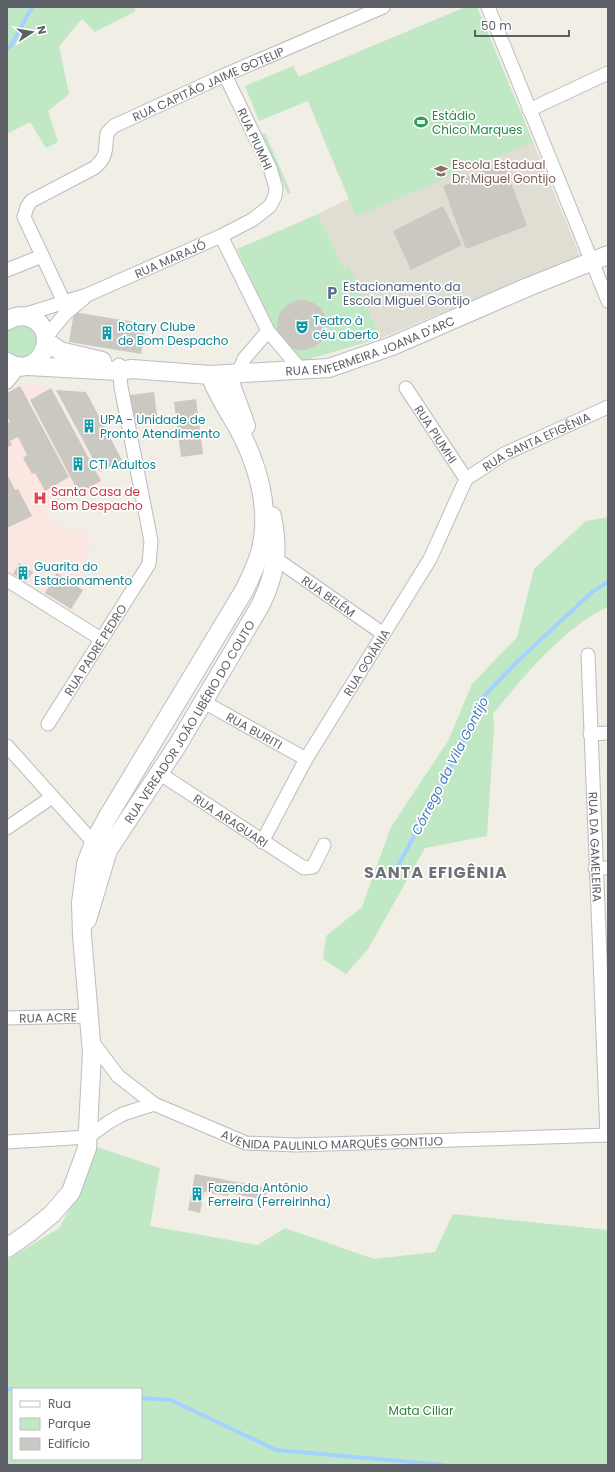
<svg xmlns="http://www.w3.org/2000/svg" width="615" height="1472" font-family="Poppins,sans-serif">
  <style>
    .education { fill: #e0ddd3 }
    .medical { fill: #fce6e1 }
    .green { fill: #c1e8c4; fill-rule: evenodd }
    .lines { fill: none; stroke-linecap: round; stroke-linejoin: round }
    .stream { stroke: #a5d1ff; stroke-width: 4 }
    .building { fill: #cbc8c2 }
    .minor-casing { stroke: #babcc1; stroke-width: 15 }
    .secondary-casing { stroke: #babdc3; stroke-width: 20 }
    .minor { stroke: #fff; stroke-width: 13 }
    .secondary { stroke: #fff; stroke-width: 18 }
    .labels { text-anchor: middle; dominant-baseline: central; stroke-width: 3.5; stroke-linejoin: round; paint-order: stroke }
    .street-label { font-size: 12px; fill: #5d6066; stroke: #fff }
    .leisure-label { font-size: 12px; fill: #27864d; stroke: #fff; text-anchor: start }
    .education-label { font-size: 12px; fill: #785e54; stroke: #fff; text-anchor: start }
    .service-label { font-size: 12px; fill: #4e5e75; stroke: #fff; text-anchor: start }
    .culture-label { font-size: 12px; fill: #0d838f; stroke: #fff; text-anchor: start }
    .health-label { font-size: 12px; fill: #be3a42; stroke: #fff; text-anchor: start }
    .park-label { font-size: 12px; fill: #30813a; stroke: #fff }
    .water-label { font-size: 13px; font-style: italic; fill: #4075bf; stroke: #fff }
    .district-label { font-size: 16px; font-weight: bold; letter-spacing: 1px; fill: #6e7278; stroke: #fff }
  </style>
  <rect width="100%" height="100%" fill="#f0eee5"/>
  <path class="education" d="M466,7H477L580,256L381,338L349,266L344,268L318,214L349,199L298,77Z"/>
  <path class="medical" d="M20,384L53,387L104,483L41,513L67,529L86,530L91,548L80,569L94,579L69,614L7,573V391Z"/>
  <g class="green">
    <path d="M7,7H136L134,12L95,32L82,19L59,46L69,94L48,111L58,142L46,148L30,122L7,134Z"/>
    <path d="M466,7H477L533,142L356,216L308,101L259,121L245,86L293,66L299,77Z"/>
    <path d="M265,133L291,193L288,194L261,135Z"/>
    <path d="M318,214L344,268L349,266L381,338L299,362L280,343L237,249Z"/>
    <path d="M13,322L38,328V356L7,358V325Z"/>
    <path d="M608,517V607C563,628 524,676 493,714L494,727L487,836L425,848L368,949L346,974L323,959L326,936L362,907L391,827L448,741L472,684L517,637L534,569L586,521Z"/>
    <path d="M97,1147L160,1168L150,1226L258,1245L285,1228L374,1259L435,1252L453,1214L608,1230V1465H7V1260L59,1228L79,1192ZM13,1389H141V1459H13Z"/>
  </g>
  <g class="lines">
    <g class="stream">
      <path d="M7,49L12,44L32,7"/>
      <path d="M392,877L445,778L483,697L518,661L593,591L608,582"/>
      <path d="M7,1389H13"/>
      <path d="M141,1398L171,1400L276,1450L445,1465"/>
    </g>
  </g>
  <g class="building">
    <path d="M504,163L527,226L466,249L443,186Z"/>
    <path d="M443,206L462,245L411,270L393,231Z"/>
    <circle cx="302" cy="325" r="25"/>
    <path d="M74,312L146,324L141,354L69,342Z"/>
    <path d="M20,386L69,477L45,491L35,473L32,474L23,458L27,455L18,437L10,441L12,445L7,448V423L10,422L7,416V393Z"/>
    <path d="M51,388L101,481L79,493L30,400Z"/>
    <path d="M56,390L86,392L122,460L100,472Z"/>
    <path d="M154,392L158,422L134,425L130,395Z"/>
    <path d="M196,399L203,454L181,457L174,402Z"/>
    <path d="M7,474L15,490L18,489L32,516L7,528Z"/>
    <path d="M19,563L33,572L26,582L13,574Z"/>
    <path d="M57,573L83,590L71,609L45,593Z"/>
    <path d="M195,1174L267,1188L265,1200L229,1193L228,1196L204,1192L200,1213L188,1210Z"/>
  </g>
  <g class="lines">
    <g class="minor-casing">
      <g id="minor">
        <path d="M488,7L608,301"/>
        <path d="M529,110L608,73"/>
        <path d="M221,236L268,331L301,370"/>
        <path d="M7,270L42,256"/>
        <path id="s1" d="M64,302L24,217L27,207L31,201L94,168C108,157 105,149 107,133L114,126L225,75L383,7"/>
        <path id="s2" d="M20,316L87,295L221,236L252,220L270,206L275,196L276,188L270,168L225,75"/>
        <path d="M45,338L65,314L83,299"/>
        <path d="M238,374L244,359L268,331"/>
        <path d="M7,382L19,367"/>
        <path id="s3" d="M406,388L466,479"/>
        <path id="s4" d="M466,479L504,454L608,407"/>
        <path id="s5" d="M269,554L382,633"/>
        <path d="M7,580L101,639"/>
        <path id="s6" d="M588,655L607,1135"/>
        <path id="s7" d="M202,701L306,759"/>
        <path id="s8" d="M48,724L149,564L151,541L121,387L119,365"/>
        <path d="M590,734L608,733"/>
        <path d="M7,746L94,843L101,847"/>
        <path id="s9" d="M159,773L304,868L313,867L324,845"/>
        <path d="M7,828L52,797"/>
        <path id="s10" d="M262,842L306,759L430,559L466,479"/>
        <path d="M595,868H608"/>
        <path id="s11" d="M7,1018L88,1016"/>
        <path id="s12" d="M91,1040L118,1076L154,1104L246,1143L296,1145L608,1135"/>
        <path d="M7,1142L88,1137L109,1122L123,1114L154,1104"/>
      </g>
    </g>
    <g class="secondary-casing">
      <g id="secondary">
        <path d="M7,321C14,316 23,315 31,318C63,332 38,382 7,362"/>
        <path d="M46,341L60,351L102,361"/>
        <path id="s13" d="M28,366L119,371L132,369L210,375L329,368L392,346L528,287L608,255"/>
        <path d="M227,374L246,426"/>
        <path id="s14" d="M87,920L108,850L177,746L260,606C276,574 279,550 272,516"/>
        <path d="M7,1248L30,1232L52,1214L71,1192L87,1148L92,1053L82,936L81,903L86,864L95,840L107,818L245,589C251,576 258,562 261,549C271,508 257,462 237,426C227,409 217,394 210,375"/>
      </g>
    </g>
    <use href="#minor" class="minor"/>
    <use href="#secondary" class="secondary"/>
  </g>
  <defs>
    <g id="stadium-bare" transform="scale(1.08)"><path d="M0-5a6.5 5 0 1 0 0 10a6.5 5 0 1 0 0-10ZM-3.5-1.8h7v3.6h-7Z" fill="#2e9e5b" stroke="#fff" stroke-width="2.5" paint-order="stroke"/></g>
    <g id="school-bare" transform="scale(1.08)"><path d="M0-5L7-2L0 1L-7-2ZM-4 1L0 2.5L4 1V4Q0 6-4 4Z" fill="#8d6e63" stroke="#fff" stroke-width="2.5" paint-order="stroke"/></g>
    <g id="parking-bare" transform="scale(1.08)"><path d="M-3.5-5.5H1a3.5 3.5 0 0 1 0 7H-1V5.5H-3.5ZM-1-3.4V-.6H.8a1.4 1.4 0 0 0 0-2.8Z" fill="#5c6f8a" stroke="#fff" stroke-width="2.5" paint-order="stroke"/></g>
    <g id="theatre-bare" transform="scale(1.08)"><path d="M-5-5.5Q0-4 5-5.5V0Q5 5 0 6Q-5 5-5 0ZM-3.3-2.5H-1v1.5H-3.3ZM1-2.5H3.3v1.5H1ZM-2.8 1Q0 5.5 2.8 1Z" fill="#0f9aa8" stroke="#fff" stroke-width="2.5" paint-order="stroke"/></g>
    <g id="building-bare" transform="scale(1.08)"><path d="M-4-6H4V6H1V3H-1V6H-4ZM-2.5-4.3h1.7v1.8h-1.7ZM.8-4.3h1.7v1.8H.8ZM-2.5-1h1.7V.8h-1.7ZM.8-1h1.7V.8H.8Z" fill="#0f9aa8" stroke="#fff" stroke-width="2.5" paint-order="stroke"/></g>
    <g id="hospital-bare" transform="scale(1.08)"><path d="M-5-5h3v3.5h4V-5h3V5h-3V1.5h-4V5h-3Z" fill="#e0444e" stroke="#fff" stroke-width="2.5" paint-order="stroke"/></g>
  </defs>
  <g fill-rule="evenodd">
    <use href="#stadium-bare" x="421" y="122"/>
    <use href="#school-bare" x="441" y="171"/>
    <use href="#parking-bare" x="332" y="293"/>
    <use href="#theatre-bare" x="302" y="327"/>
    <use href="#building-bare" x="107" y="333"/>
    <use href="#building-bare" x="89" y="426"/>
    <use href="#building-bare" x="78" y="464"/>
    <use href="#hospital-bare" x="40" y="498"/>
    <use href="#building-bare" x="23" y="573"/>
    <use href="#building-bare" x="197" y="1194"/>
  </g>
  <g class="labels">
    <g class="street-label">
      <text stroke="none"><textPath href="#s1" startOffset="335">RUA CAPITÃO JAIME GOTELIP</textPath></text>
      <text transform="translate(255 139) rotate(65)">RUA PIUMHI</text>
      <text stroke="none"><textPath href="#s2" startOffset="161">RUA MARAJÓ</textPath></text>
      <text stroke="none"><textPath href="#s13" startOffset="347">RUA ENFERMEIRA JOANA D'ARC</textPath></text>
      <text stroke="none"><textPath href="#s3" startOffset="55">RUA PIUMHI</textPath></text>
      <text stroke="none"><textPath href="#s4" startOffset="80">RUA SANTA EFIGÊNIA</textPath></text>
      <text stroke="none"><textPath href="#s5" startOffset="73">RUA BELÉM</textPath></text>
      <text stroke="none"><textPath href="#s8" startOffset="88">RUA PADRE PEDRO</textPath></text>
      <text stroke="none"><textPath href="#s10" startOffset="208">RUA GOIÂNIA</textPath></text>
      <text stroke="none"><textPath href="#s14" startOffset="225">RUA VEREADOR JOÃO LIBÉRIO DO COUTO</textPath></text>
      <text stroke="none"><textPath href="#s7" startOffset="60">RUA BURITI</textPath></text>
      <text stroke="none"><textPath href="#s9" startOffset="86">RUA ARAGUARI</textPath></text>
      <text stroke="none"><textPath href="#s6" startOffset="192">RUA DA GAMELEIRA</textPath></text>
      <text stroke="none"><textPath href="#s11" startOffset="41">RUA ACRE</textPath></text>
      <text stroke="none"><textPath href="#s12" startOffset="276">AVENIDA PAULINLO MARQUÊS GONTIJO</textPath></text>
    </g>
    <g class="leisure-label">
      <text x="432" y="115">Estádio<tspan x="432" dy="14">Chico Marques</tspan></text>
    </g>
    <g class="education-label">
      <text x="452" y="164">Escola Estadual<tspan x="452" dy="14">Dr. Miguel Gontijo</tspan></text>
    </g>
    <g class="service-label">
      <text x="343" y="286">Estacionamento da<tspan x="343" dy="14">Escola Miguel Gontijo</tspan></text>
    </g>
    <g class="culture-label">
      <text x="313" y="320">Teatro à<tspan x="313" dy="14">céu aberto</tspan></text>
      <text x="118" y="326">Rotary Clube<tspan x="118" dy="14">de Bom Despacho</tspan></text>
      <text x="100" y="419">UPA - Unidade de<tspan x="100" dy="14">Pronto Atendimento</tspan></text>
      <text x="89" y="464">CTI Adultos</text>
      <text x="34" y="566">Guarita do<tspan x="34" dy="14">Estacionamento</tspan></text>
      <text x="208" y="1187">Fazenda Antônio<tspan x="208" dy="14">Ferreira (Ferreirinha)</tspan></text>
    </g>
    <g class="health-label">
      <text x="51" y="491">Santa Casa de<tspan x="51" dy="14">Bom Despacho</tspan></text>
    </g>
    <g class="park-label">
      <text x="421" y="1410">Mata Ciliar</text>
    </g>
    <g class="water-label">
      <text transform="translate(450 766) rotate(-63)">Córrego da Vila Gontijo</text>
    </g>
    <g class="district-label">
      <text x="436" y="872">SANTA EFIGÊNIA</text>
    </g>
  </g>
  <rect width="615" height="1472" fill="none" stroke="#5d6066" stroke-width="16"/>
  <rect x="12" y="1388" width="130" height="72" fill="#ffffff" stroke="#bebfc2"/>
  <rect x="20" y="1401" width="20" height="6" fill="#ffffff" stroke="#bebfc2"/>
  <text x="48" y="1408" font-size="12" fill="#5d6066">Rua</text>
  <rect x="20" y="1418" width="20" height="12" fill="#c1e8c4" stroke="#bebfc2"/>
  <text x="48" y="1428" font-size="12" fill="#5d6066">Parque</text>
  <rect x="20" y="1438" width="20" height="12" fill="#cbc8c2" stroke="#bebfc2"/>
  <text x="48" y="1448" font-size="12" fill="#5d6066">Edifício</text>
  <g transform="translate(32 32) rotate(78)" stroke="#ffffff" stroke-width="3" paint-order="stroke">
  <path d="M0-3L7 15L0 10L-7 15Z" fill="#5d6066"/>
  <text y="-6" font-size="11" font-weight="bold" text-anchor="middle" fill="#5d6066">N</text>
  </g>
  <path d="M475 30v6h94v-6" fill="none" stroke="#5d6066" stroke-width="2"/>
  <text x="481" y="30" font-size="12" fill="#5d6066" stroke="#ffffff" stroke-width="3" paint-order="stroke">50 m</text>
</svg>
